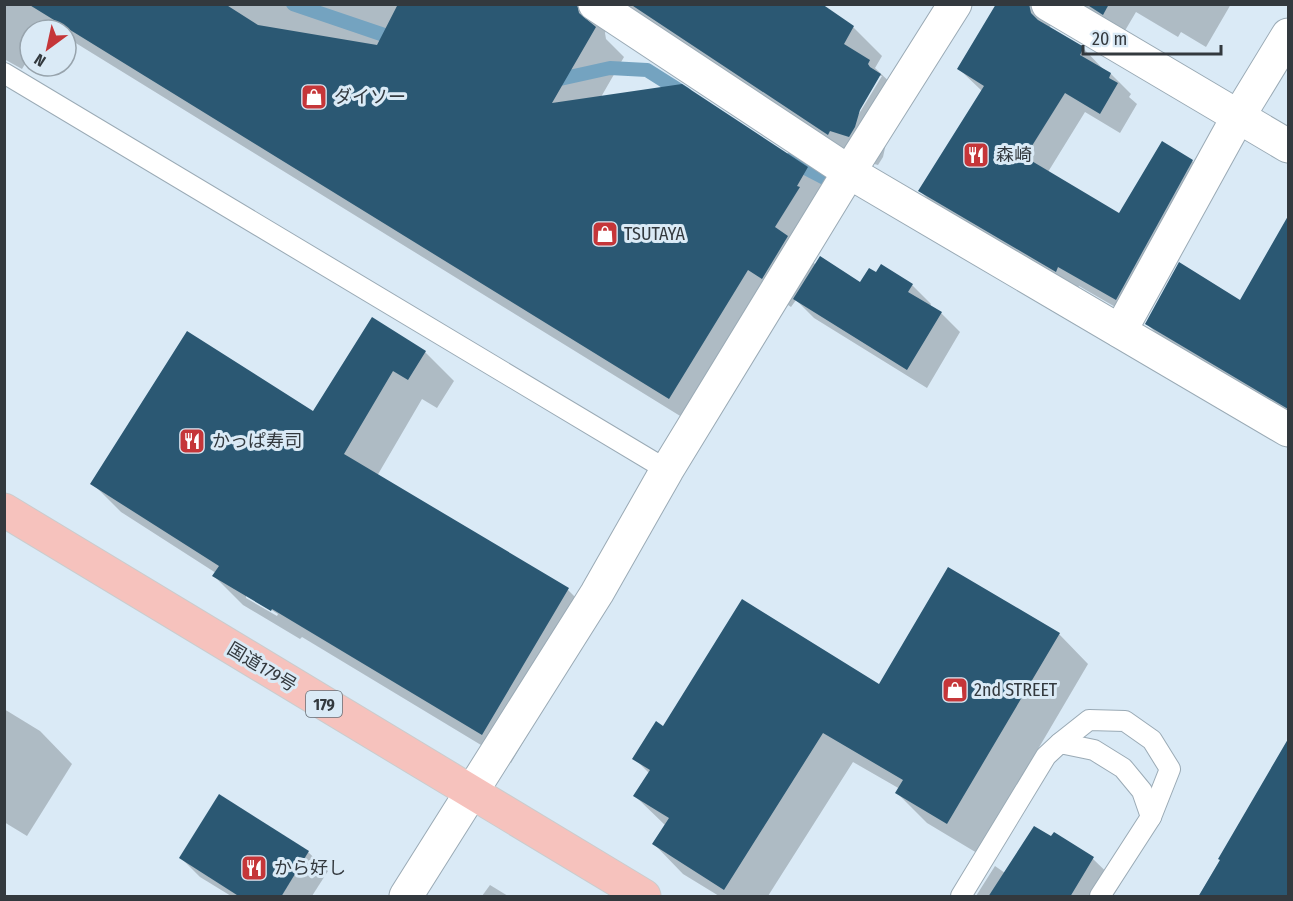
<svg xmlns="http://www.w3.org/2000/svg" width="1293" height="901" font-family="'Fira Sans Condensed','Noto Sans JP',sans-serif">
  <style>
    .shadow { fill: #0003; fill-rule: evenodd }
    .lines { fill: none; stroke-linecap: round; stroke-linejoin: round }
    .stream { stroke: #74a3c0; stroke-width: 14 }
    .building { fill: #2b5873 }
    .lane-casing { stroke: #9aaab5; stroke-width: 22 }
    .street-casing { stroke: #9aaab5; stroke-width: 35 }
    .highway-casing { stroke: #cacccd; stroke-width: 35 }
    .lane { stroke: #fff; stroke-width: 20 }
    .street { stroke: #fff; stroke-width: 33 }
    .highway { stroke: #f6c2bd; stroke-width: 33 }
    .labels { text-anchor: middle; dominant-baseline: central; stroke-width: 6; stroke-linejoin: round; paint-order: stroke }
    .shield { fill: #daeaf6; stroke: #656e75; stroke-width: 1.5 }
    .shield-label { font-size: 16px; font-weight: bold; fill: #33393e }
    .poi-label { font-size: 18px; fill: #33393e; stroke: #daeaf6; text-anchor: start }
    .street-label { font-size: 18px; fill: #33393e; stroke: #daeaf6 }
  </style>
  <rect width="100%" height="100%" fill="#daeaf6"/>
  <g class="shadow">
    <path d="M4,4H823L822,7L853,27L882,56L875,68L898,90L883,157L878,165L859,160L608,23L605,33L606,39L624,57L601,97L807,168L836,197L805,254L816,265L861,284L876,274L881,266L912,285L931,304L930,306L941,313L960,332L927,388L814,318L796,300L791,307L778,298L698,427L66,37V30H54L48,27L46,30H30V56L22,69L4,59ZM879,76H882L857,117L854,116Z"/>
    <path d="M997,4H1231L1206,47L1181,32L1178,37L1136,12L1123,34L1052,14L1050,28L1083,48L1103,69L1111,74L1131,94L1129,97L1137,104L1120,133L1085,112L1048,172L1120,215L1192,161L1212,181L1136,319L1079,286L1076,291L940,211L920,191L982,91L959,69Z"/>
    <path d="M1288,219V415L1166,343L1147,324L1240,302Z"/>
    <path d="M425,352L454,381L437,408L422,399L377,476L568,590L596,618L511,763L302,637L300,639L243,605L214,576L216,573L121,512L92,483L313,413ZM246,594L278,614L277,616L246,598Z"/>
    <path d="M1059,634L1088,664L977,853L927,823L897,793L900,789L853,762L768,896H719L683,874L654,844L666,826L635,796L650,774L634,758L664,728L879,686Z"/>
    <path d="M4,709L40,731L72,764L27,836L4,822Z"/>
    <path d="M1267,779L1288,791V896H1199Z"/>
    <path d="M1054,834L1093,859L1120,885L1113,896H976L995,866L1005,873Z"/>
    <path d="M308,852L328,871L312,896H231L200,877L181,858Z"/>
    <path d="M490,885L508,896H482Z"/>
  </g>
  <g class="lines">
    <g class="stream">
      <path d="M293,4L387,36L397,42"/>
      <path d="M551,81L610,68L647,70L685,94"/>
      <path d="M790,160L840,186"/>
    </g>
  </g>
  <g class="building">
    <path d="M28,4H225L258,25L377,45L398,4H577L579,13L596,27L552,103L682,84L808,167L797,186L800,187L775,227L788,236L762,279L748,270L669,399Z"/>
    <path d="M630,4H822L854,26L844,44L870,60L868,64L870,67L881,74L860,110L855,127L849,137L830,131L828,135Z"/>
    <path d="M996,4H1029L1031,13L1038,20L1084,47L1080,55L1111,73L1109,78L1118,83L1100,114L1065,93L1025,157L1119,213L1162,141L1193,160L1116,300L1058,267L1056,272L918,191L984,86L957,69Z"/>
    <path d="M1086,4H1109L1103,15Z"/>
    <path d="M1288,216V409L1145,324L1179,262L1240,300Z"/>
    <path d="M820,256L860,282L869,268L876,272L881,264L913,284L908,292L942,312L907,370L793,299Z"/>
    <path d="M372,317L426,351L408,380L393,371L344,454L569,588L482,735L272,609L271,611L212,576L219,566L90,484L187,331L313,411Z"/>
    <path d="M948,567L1060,633L947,824L895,793L903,780L823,733L724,890L652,844L669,818L633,796L650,770L632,759L656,721L663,726L742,599L879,684Z"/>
    <path d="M1288,739V897H1198L1220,860L1218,859Z"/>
    <path d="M219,794L309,851L281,897H240L179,858Z"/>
    <path d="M1034,826L1051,836L1054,832L1094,857L1070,897H988Z"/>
  </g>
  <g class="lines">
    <g class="lane-casing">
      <g id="lane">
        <path d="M4,73L667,470"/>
        <path d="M1060,743L1089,720L1125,721L1152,740L1170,769L1151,817"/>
        <path d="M961,896L1046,756L1060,743L1094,750L1123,768L1142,791L1151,817L1100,896"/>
      </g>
    </g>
    <g class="street-casing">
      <g id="street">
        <path d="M595,4L849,172L1288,430"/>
        <path d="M1048,4L1288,146"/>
        <path d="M1120,331L1238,117L1288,35"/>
        <path d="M406,896L597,593L667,470L849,172L955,4"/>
      </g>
    </g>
    <g class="highway-casing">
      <path id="highway" d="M4,510L644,896"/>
    </g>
    <use href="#lane" class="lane"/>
    <use href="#street" class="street"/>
    <use href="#highway" class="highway"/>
  </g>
  <defs>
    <g id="shop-square" transform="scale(1.35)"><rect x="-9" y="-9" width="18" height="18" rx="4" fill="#c53639" stroke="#daeaf6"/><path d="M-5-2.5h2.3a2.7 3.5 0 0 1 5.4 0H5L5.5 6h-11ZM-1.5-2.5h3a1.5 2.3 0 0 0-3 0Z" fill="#fff"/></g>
    <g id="restaurant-square" transform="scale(1.35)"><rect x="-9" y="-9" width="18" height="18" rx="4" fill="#c53639" stroke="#daeaf6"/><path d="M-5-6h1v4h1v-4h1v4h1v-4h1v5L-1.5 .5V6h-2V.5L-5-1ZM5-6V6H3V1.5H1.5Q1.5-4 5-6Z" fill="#fff"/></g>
  </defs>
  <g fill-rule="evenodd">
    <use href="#shop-square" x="314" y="97"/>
    <use href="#restaurant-square" x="976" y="155"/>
    <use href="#shop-square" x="605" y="234"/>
    <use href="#restaurant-square" x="192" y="441"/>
    <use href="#shop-square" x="955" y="690"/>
    <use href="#restaurant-square" x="254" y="868"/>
  </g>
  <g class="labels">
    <rect class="shield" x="306" y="691" width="36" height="26" rx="4.5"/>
    <g class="shield-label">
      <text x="324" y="704">179</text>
    </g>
    <g class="poi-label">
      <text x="334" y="97">ダイソー</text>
      <text x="996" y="155">森崎</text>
      <text x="624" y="234">TSUTAYA</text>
      <text x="212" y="441">かっぱ寿司</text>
      <text x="974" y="690">2nd STREET</text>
      <text x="274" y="868">から好し</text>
    </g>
    <g class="street-label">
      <text transform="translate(262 667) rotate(31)">国道179号</text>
    </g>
  </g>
  <rect width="1293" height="901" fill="none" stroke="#33393e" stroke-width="12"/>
  <g transform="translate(48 48) rotate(213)"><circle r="28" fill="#daeaf6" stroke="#97a3ac" stroke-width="1.5"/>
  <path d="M0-4.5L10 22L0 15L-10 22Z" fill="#c53639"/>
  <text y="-9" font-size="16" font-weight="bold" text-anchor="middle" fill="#33393e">N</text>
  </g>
  <path d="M1083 45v9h138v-9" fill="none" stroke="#33393e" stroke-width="3"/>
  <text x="1092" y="45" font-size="18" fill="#33393e" stroke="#daeaf6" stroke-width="4.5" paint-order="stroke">20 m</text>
</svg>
